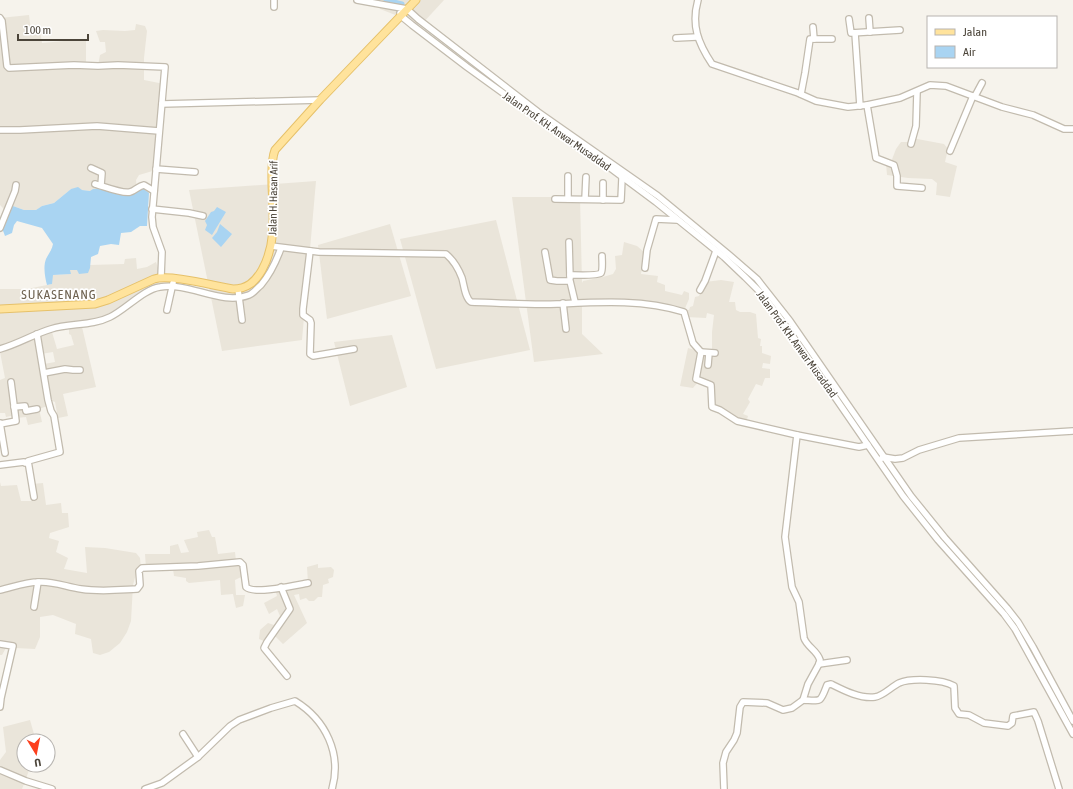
<svg xmlns="http://www.w3.org/2000/svg" width="1073" height="789" font-family="'Asap Condensed',sans-serif">
  <style>
    .residential { fill: #eae5da }
    .water { fill: #a9d4f2 }
    .lines { fill: none; stroke-linecap: round; stroke-linejoin: round }
    .canal { stroke: #a9d4f2; stroke-width: 5 }
    .minor-casing { stroke: #c2bbae; stroke-width: 8 }
    .major-casing { stroke: #e6c16a; stroke-width: 9 }
    .minor { stroke: #fff; stroke-width: 5.5 }
    .major { stroke: #ffe39c; stroke-width: 7 }
    .labels { text-anchor: middle; dominant-baseline: central; stroke-width: 3.5; stroke-linejoin: round; paint-order: stroke }
    .street-label { font-size: 11px; fill: #4b4439; stroke: #fff }
    .quarter-label { font-size: 13px; letter-spacing: 1px; fill: #6e6250; stroke: #fff }
  </style>
  <rect width="100%" height="100%" fill="#f6f3ec"/>
  <g class="residential">
    <path d="M382,0H444L421,25L380,9Z"/>
    <path d="M29,15L31,32L40,31L42,43L86,39V65L98,66L100,55L106,52L105,42H100L96,31L103,30L125,31L135,30L136,24L145,26L147,31L144,58V80L164,84L156,170L139,175L136,180L137,190L133,192L125,195L117,194L112,191H90L71,189L54,203L42,206L36,210H24L13,206L5,210L0,205V18Z"/>
    <path d="M912,138L944,144L948,149L945,162L957,166L950,197L936,195L937,183L932,179L908,178L887,175L886,163L891,162L896,149L901,142H909Z"/>
    <path d="M316,181L302,340L222,351L189,190Z"/>
    <path d="M512,197H580L582,283L583,281L603,277L613,274L616,269L615,256L622,255L624,242L637,246L645,253L641,274L658,276L657,282L665,285V291L682,295L684,291L689,293V299L686,306L684,311L648,304L582,302V334L603,354L534,362Z"/>
    <path d="M496,220L530,350L436,369L400,239Z"/>
    <path d="M390,224L411,296L327,319L318,245Z"/>
    <path d="M136,258L137,269L147,267L156,262L161,277L157,286L107,317L79,323L54,327L0,347V289H27L52,284V275L70,274V270H77L90,265L124,264L125,259Z"/>
    <path d="M721,280L734,282L729,302H735L736,310L740,312H750L756,314L758,338L761,339L760,346H762V353L771,356L770,364L763,363L762,368L770,369V378H765L762,386L756,384L748,399L750,402L743,414L748,416L746,423L712,407L710,385L698,382L693,388L680,386L688,348L695,350L712,352V332L714,315L707,313L706,318L686,317L685,310H689L690,307L693,306L695,297L699,296L705,282Z"/>
    <path d="M82,327L96,387L63,394L68,416L58,418L55,402L50,400L44,364L55,362L53,352L41,354L50,405L39,409L42,422L28,425L26,417L16,418L15,415L6,417L5,413H0V380L5,378L0,352L6,351L4,347L37,334L52,332L57,349L74,345L71,335L69,334V328Z"/>
    <path d="M392,335L407,387L350,406L334,342Z"/>
    <path d="M0,482L1,486L17,485L21,501H34L32,484L43,483L46,505L61,503L62,513H68L69,527L50,533L49,538L59,541L56,552L68,558L64,569L87,573L85,547L105,548L136,553L140,558L141,569L137,570L133,585L131,621L127,632L120,643L109,652L100,655L93,653L91,639L75,634L76,624L53,615L40,617V637L35,649L16,648H6L2,655H0Z"/>
    <path d="M209,530L212,537H215L218,554L235,552L236,561L146,568L145,554H170V546L178,544L181,553L189,552L184,540L198,537L197,532Z"/>
    <path d="M240,564L243,576L235,580L236,595H245L243,606L236,608L233,594L221,595L220,580L189,583L186,581V578L174,576L173,569Z"/>
    <path d="M318,564V568L331,567L334,570L333,577L328,579L329,583L323,585L322,597H318L314,601H309L306,598L300,600L299,594L294,595L307,623L283,644L273,634L266,642L259,639L260,630L268,623L274,625L280,616L277,609L269,614L264,603L277,596L275,589L308,583L307,567Z"/>
    <path d="M30,720L36,741H24V765H31L22,789H0V760L6,752L3,727Z"/>
  </g>
  <g class="water">
    <path d="M78,187L82,190L90,191L93,189C99,189 106,188 112,191C126,197 128,196 141,187L149,193L147,226H140L131,232L121,233L119,245L111,244L100,246L98,254L91,257L90,268L88,273L79,274L77,270H70L71,274L53,275L52,284L47,285C45,277 43,267 46,259C49,253 52,250 53,244L42,228L17,221L14,225L12,233L5,236L2,228L10,206H13L24,210H36L42,206L54,203L71,189Z"/>
    <path d="M217,207L226,212L212,235L205,230L207,225L205,221L211,212L214,211Z"/>
    <path d="M220,224L232,234L221,247L212,238L217,232Z"/>
  </g>
  <g class="lines">
    <path class="canal" d="M386,0L402,4"/>
    <g class="minor-casing">
      <g id="minor">
        <path d="M274,0V7"/>
        <path d="M357,0L407,9L418,19L538,112L658,196L727,253L757,279L790,321L911,496L945,538L1007,608L1018,622L1033,647L1073,721"/>
        <path d="M698,0C691,25 698,43 712,64L798,93L816,101L848,107L867,105L900,98L930,85L946,86L1002,107L1033,115L1064,129H1073"/>
        <path d="M400,13L401,16L412,25L467,67L572,143L609,167L656,202L724,257L745,277L763,295L788,329L903,496L938,540L1004,614L1015,629L1073,734"/>
        <path d="M0,18L2,21L7,66L9,68L74,65L98,66L118,65L165,67L152,217L153,227L162,252L161,277"/>
        <path d="M869,18L870,32"/>
        <path d="M849,19L851,33L900,30"/>
        <path d="M813,27L814,39"/>
        <path d="M855,33L860,106"/>
        <path d="M676,38L697,37"/>
        <path d="M801,94L805,73L810,39H832"/>
        <path d="M975,96L982,83"/>
        <path d="M162,104L320,100"/>
        <path d="M867,105L876,158L894,165L897,176V186L922,188"/>
        <path d="M0,130H20L97,126L159,131"/>
        <path d="M911,144L916,126L917,92"/>
        <path d="M950,151L973,96"/>
        <path d="M91,168L102,173L101,185"/>
        <path d="M156,169L195,172"/>
        <path d="M95,184C103,186 122,194 130,192C135,191 138,186 144,185L154,191"/>
        <path d="M555,199L621,200L622,178"/>
        <path d="M568,199V176"/>
        <path d="M585,199L586,177"/>
        <path d="M603,200V183"/>
        <path d="M152,209L189,213L203,216"/>
        <path d="M0,228L15,191L16,185"/>
        <path d="M569,242L570,278"/>
        <path d="M271,246L319,252L446,254C453,260 459,270 462,278C464,285 465,298 471,302C499,303 529,305 557,304C599,302 643,299 684,312L693,343L701,352L696,379L711,385L712,407L720,410L737,421L797,435L785,537L792,587L799,602L804,638C807,647 817,650 820,660L819,664L808,684L803,700C822,701 820,703 827,685L831,684C843,690 860,699 875,697C883,696 891,687 899,683C911,678 942,679 954,686L955,708L959,714L969,715L984,723L1008,726L1012,723L1013,716L1034,712L1038,721L1059,789"/>
        <path d="M310,251L303,309V315L310,320L311,323L310,354L313,356L354,349"/>
        <path d="M545,252L550,280L557,281H570L575,302"/>
        <path d="M645,268L647,250L656,219L677,220"/>
        <path d="M570,275C575,275 598,276 601,273C603,270 602,260 602,256"/>
        <path d="M238,289L242,320"/>
        <path d="M700,290L705,281L716,251"/>
        <path d="M563,303L566,329"/>
        <path d="M167,310L173,283"/>
        <path d="M0,349C18,344 34,334 51,329C70,323 92,326 110,317C125,310 144,289 160,287C190,282 221,306 249,295C254,293 257,288 261,285C271,273 276,262 281,248"/>
        <path d="M701,352L715,353"/>
        <path d="M708,365L709,353"/>
        <path d="M44,373L65,369L73,370H80"/>
        <path d="M14,407L25,406L26,411L37,409"/>
        <path d="M0,423L5,453"/>
        <path d="M0,424L16,421L11,382"/>
        <path d="M797,435L859,447L868,445"/>
        <path d="M882,458L883,457L895,459L903,458L919,450L959,438L1073,431"/>
        <path d="M0,465L24,462L25,463H28"/>
        <path d="M34,497L28,461L60,452L54,416L51,411L48,400L37,334"/>
        <path d="M281,587L290,609L267,642L264,648L287,676"/>
        <path d="M0,590C13,587 26,582 39,582C53,581 67,587 81,589C100,592 118,590 137,589L140,585L139,571L142,568L198,566L240,562L243,565L246,587C254,595 296,585 308,583"/>
        <path d="M34,607L38,582"/>
        <path d="M0,644L13,646L1,698L0,707"/>
        <path d="M819,664L847,660"/>
        <path d="M183,734L198,757"/>
        <path d="M0,770L26,781L52,789"/>
        <path d="M145,789L162,783L198,757L230,726L239,720L271,708L295,701C326,720 342,754 332,789"/>
        <path d="M724,789L723,763L726,752L734,740L737,733L740,707L743,702L767,703L783,710L792,708L803,700"/>
      </g>
    </g>
    <g class="major-casing">
      <path id="major" d="M0,309L95,304L108,300L154,279C171,274 214,286 233,289C247,289 255,282 262,270C277,243 273,213 272,184C272,173 271,160 275,150L320,100L416,0"/>
    </g>
    <use href="#minor" class="minor"/>
    <use href="#major" class="major"/>
  </g>
  <g class="labels">
    <g class="street-label">
      <text transform="translate(557 131) rotate(35)">Jalan Prof. KH. Anwar Musaddad</text>
      <text transform="translate(273 198) rotate(-89)">Jalan H. Hasan Arif</text>
      <text transform="translate(797 344) rotate(54)">Jalan Prof. KH. Anwar Musaddad</text>
    </g>
    <g class="quarter-label">
      <text x="59" y="294">SUKASENANG</text>
    </g>
  </g>
  <rect x="927" y="16" width="130" height="52" fill="#ffffff" stroke="#b7b4b0"/>
  <rect x="935" y="29" width="20" height="6" fill="#ffe39c" stroke="#b7b4b0"/>
  <text x="963" y="36" font-size="12" fill="#4b4439">Jalan</text>
  <rect x="935" y="46" width="20" height="12" fill="#a9d4f2" stroke="#b7b4b0"/>
  <text x="963" y="56" font-size="12" fill="#4b4439">Air</text>
  <g transform="translate(36 753) rotate(170)"><circle r="19" fill="#ffffff" stroke="#b7b4b0"/>
  <path d="M0-3L7 15L0 10L-7 15Z" fill="#fc3f1d"/>
  <text y="-6" font-size="11" font-weight="bold" text-anchor="middle" fill="#4b4439">U</text>
  </g>
  <path d="M18 34v6h70v-6" fill="none" stroke="#4b4439" stroke-width="2"/>
  <text x="24" y="34" font-size="12" fill="#4b4439" stroke="#ffffff" stroke-width="3" paint-order="stroke">100 m</text>
</svg>
